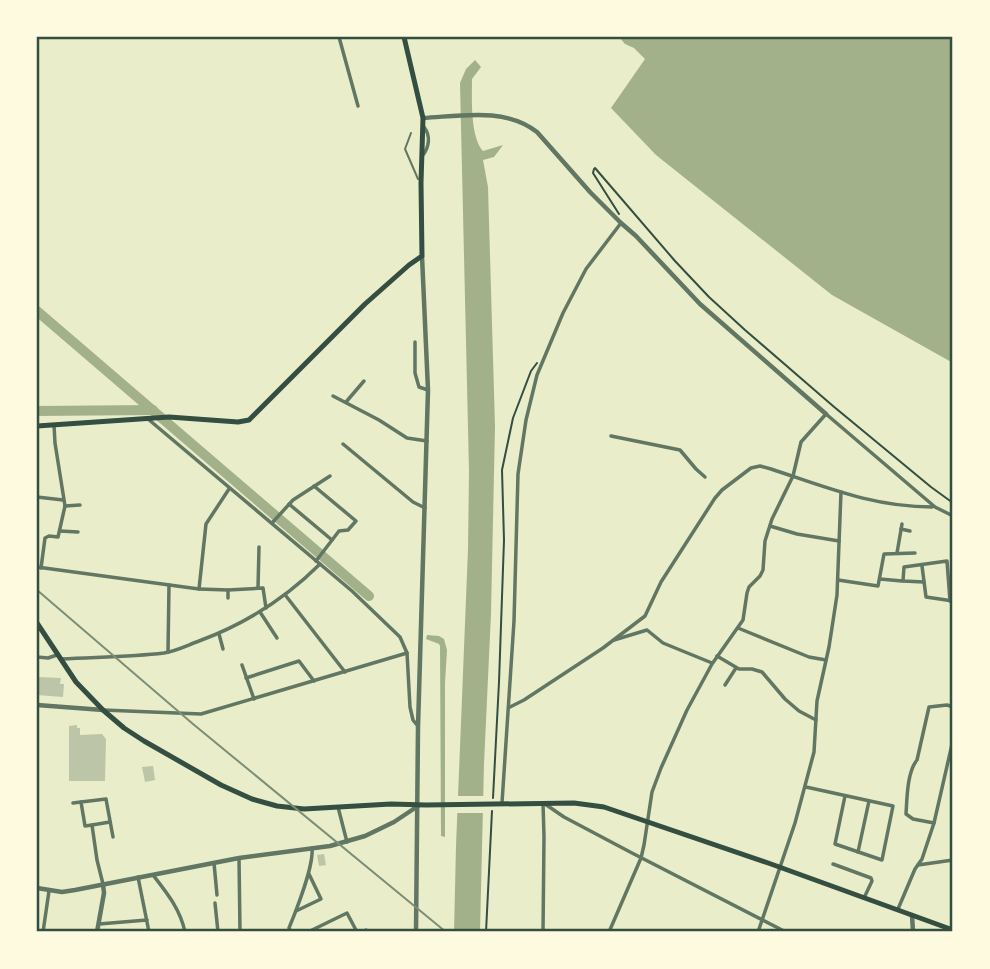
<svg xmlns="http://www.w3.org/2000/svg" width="990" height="969" font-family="Poppins,sans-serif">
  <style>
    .water { fill: #a3b18a }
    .pier { fill: #e9edc9 }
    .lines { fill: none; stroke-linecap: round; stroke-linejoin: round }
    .river { stroke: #a3b18a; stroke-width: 10 }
    .building { fill: #bcc5a7 }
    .path { stroke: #344e41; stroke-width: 2 }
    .service { stroke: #617663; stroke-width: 2 }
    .minor { stroke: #617663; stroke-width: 3.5 }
    .tertiary { stroke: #617663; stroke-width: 4.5 }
    .secondary { stroke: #344e41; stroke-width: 5 }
    .primary { stroke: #344e41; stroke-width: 5 }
    .rail { stroke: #7c8e77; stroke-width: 2 }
    .neatline { fill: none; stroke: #344e41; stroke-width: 2.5 }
  </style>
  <rect width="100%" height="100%" fill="#e9edc9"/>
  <g class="water">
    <path d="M619,37H953V363L832,295L656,155L611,108L645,59L634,48L625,44Z"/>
    <path d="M475,60L481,67L472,79C472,99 470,136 483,151L503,145L494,157L483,160L488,187L495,426L491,614L484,764L480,932H454L456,846L468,549L469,471L460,83L466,69Z"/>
    <path d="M427,635L439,636L444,639L447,650L445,683V837L441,836L440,646L439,644L426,639Z"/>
  </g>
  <path class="pier" d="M455,796H487V813H454Z"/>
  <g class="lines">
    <g class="river">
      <path d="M37,311L369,596"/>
      <path d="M37,411L153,410"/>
    </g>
  </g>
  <g class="building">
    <path d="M38,677L61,678L60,684H64L63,697L37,695Z"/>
    <path d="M77,725V728H80V735L102,734L106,739L105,781H69V726Z"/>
    <path d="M153,766L155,780L145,782L142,767Z"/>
    <path d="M324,854L326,865L319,866L317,855Z"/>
  </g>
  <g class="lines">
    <g class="path">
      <path d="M595,168L675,261L709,297L745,330L833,406L931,487L953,503"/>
      <path d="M594,169L593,173L619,214"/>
      <path d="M493,798L499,682L504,540L502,470L513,418L531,371L537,363"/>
      <path d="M486,932L492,811"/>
    </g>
    <path class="service" d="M411,133L405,149L418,179"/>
    <g class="minor">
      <path d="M339,37L358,106"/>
      <path d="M423,155C429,147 431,136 424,127"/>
      <path d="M415,342V373L419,387L428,390"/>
      <path d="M333,396L379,420L407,438L427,441"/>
      <path d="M346,402L364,381"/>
      <path d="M148,419L352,591L400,637L407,653L410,707L413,720L417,725"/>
      <path d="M611,436L680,450L696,469L705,477"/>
      <path d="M343,444L413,502L425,508"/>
      <path d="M314,486L356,521L348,530L339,531L316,561"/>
      <path d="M37,497L63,500"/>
      <path d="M289,504L332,540"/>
      <path d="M65,506L80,505"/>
      <path d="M272,523L293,500L330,476"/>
      <path d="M770,526L797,534L839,541"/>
      <path d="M901,529L910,531"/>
      <path d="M60,531L78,532"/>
      <path d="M897,553L902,524"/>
      <path d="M922,566L926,597L953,601"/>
      <path d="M37,567L199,589L206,524L229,489"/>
      <path d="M41,568L45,538L49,536L58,537L65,506L55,443L54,425"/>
      <path d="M880,579L902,581"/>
      <path d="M838,580L878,586L884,554L915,553"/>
      <path d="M924,582L903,581L904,567L947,561L950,601"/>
      <path d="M258,588L259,547"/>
      <path d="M199,589L228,590L263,588L266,608"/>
      <path d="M228,590V598"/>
      <path d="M286,596L345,672"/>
      <path d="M260,612L277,638"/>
      <path d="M738,628L809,657L826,660"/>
      <path d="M219,634L223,649"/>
      <path d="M614,640L647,630L663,643L712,663"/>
      <path d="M168,652L169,585"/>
      <path d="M717,656L739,669H752L762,672L785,699L799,711L816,720"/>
      <path d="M37,657L48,658L57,655"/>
      <path d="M62,659C96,657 130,657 164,653C176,651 188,645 199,641C245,624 285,599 320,564"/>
      <path d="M242,665L254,699"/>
      <path d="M246,678L299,661L314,681"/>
      <path d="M725,685L736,668"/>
      <path d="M510,707L524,700L603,648L645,616L661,582L715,498L722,490L751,468L760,466L771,469C826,487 873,507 932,507"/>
      <path d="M103,710L201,714L407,653"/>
      <path d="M806,787L893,806L882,860L835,844L845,796"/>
      <path d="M73,803L81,802"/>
      <path d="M502,803L514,621L518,474L526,420L537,375L563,313L586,269L621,223"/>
      <path d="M545,804L564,817L632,853L786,932"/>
      <path d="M338,807L347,842"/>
      <path d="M934,823L913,819L906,814C907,799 907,772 917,760L929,707L947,705L953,707"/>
      <path d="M92,825L110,822"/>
      <path d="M858,852L869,801"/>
      <path d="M239,858L240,932"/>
      <path d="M214,863L217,895"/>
      <path d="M833,864L871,878L872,881L864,898"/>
      <path d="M918,865L953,860"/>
      <path d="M153,875C167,893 180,909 185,932"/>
      <path d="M138,877L149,932"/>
      <path d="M103,884L97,860L92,825L85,826L81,802L106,799L113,837"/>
      <path d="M215,903L218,932"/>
      <path d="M898,909L915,869L922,859L934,823L953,740"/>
      <path d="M296,911L321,899L309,874"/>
      <path d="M99,924L147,920"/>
      <path d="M43,932L49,891"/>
      <path d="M291,932L289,928C296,911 314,865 312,848"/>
      <path d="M308,932L347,913L357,932"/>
      <path d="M362,932L366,930"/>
      <path d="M543,932L544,837L543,803"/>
      <path d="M609,932L641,858L644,845L652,792L661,768L687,710L712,664L743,620L747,593L749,587L760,576L763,570L765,541L772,519L793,476L801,442L826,414L935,507L953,516"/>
      <path d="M758,932L795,823L814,752L817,701L829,647L837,595L841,492"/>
    </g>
    <g class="tertiary">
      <path d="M423,118C461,116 505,107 537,132L590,192L621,223L636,236L700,304L826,414"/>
      <path d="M37,705L103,710"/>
      <path d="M37,888L62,892L75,890L239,858L330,846L365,836L394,822L418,806"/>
      <path d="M912,915L913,932"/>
      <path d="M97,932L104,893L103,884"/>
      <path d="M416,932L418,727L428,390L422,256"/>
    </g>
    <path class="secondary" d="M37,426L169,417L238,422L249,420L365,304L409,265L422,256L421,183L423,118L404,37"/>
    <path class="primary" d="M37,623L76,682L103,710L124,728L144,741L221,785L252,799L277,806L304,809L391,804L426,805L574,803L604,807L771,864L953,930"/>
    <path class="rail" d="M37,590L193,724L446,932"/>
  </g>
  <rect width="990" height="969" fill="none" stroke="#fefae0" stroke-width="77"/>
  <rect x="38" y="38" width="913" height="892" class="neatline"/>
</svg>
